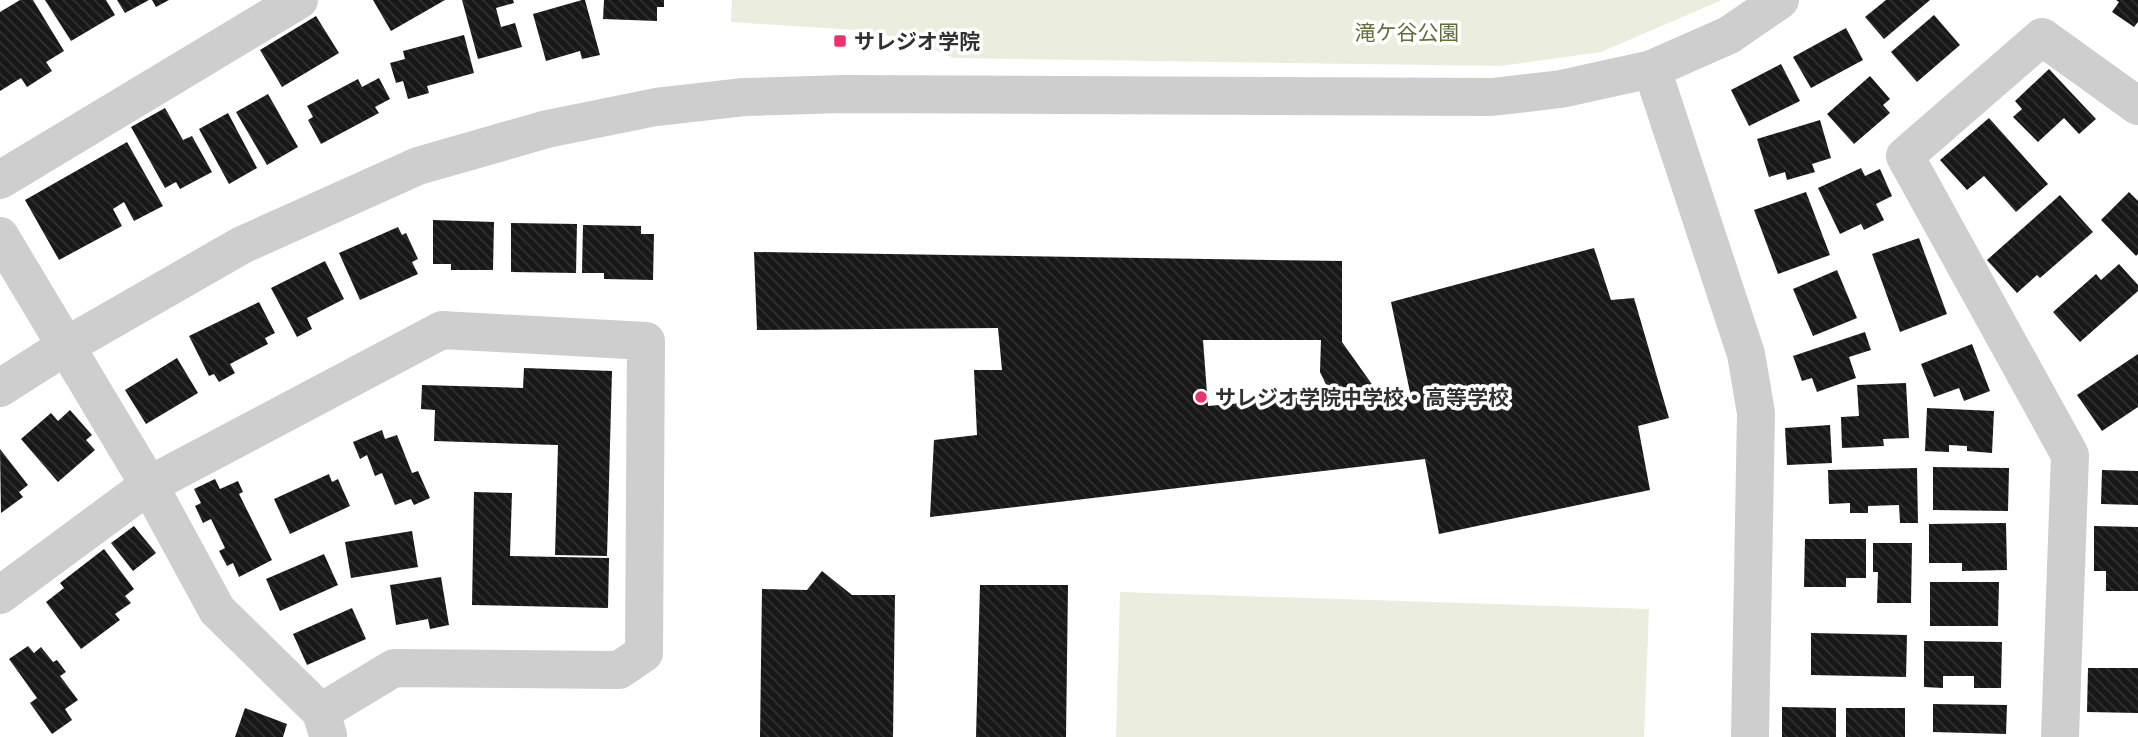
<svg xmlns="http://www.w3.org/2000/svg" width="2138" height="737" font-family="Manrope,'Noto Sans JP',sans-serif">
  <style>
    .green { fill: #ebeedf }
    .building { fill: url(#building-back-hatch); fill-rule: evenodd }
    .lines { fill: none; stroke-linecap: round; stroke-linejoin: round }
    .minor { stroke: #cecece; stroke-width: 38 }
    .poi-dot { fill: #e9326e; stroke: #fff; stroke-width: 2.5 }
    .labels { text-anchor: middle; dominant-baseline: central; stroke-width: 7; stroke-linejoin: round; paint-order: stroke }
    .park-label { font-size: 21px; fill: #616f3d; stroke: #fff }
    .poi-label { font-size: 21px; font-weight: bold; fill: #313131; stroke: #fff; text-anchor: start }
  </style>
  <defs>
    <pattern id="building-back-hatch" width="6" height="6" patternUnits="userSpaceOnUse" patternTransform="scale(1.75)"><rect width="6" height="6" fill="#181818"/><path d="M-1 5l2 2M0 0l6 6M5-1l2 2" fill="none" stroke="#313131"/></pattern>
  </defs>
  <rect width="100%" height="100%" fill="#fff"/>
  <g class="green">
    <path d="M732,0H1722L1601,52L1500,66L954,58L918,43L870,31L731,22Z"/>
    <path d="M1120,592L1649,609L1644,737H1116Z"/>
  </g>
  <g class="building">
    <path d="M20,0H33L64,51L46,62L52,71L27,87L21,78L0,91V12Z"/>
    <path d="M45,0H106L115,15L71,41Z"/>
    <path d="M117,0H149L125,13Z"/>
    <path d="M152,0H169L156,7Z"/>
    <path d="M373,0H445L391,31Z"/>
    <path d="M462,0H513L514,3L496,8L501,27L515,23L522,47L478,59Z"/>
    <path d="M582,0H585L600,55L582,59L580,51L546,61L533,14Z"/>
    <path d="M604,0H664V7H657V21L603,19Z"/>
    <path d="M1886,0H1930L1884,39L1865,17Z"/>
    <path d="M2116,0H2138V22L2134,27L2112,12L2119,2Z"/>
    <path d="M1934,15L1960,45L1917,82L1891,52Z"/>
    <path d="M316,16L339,53L282,87L260,50Z"/>
    <path d="M1846,28L1863,60L1811,88L1793,57Z"/>
    <path d="M464,35L474,73L427,86L429,93L408,99L403,81L396,83L390,63L405,59L403,51Z"/>
    <path d="M1781,64L1800,101L1749,126L1731,90Z"/>
    <path d="M2049,69L2096,119L2079,134L2064,118L2038,142L2013,117L2022,109L2015,101Z"/>
    <path d="M1870,76L1890,99L1883,105L1890,113L1854,144L1827,114Z"/>
    <path d="M379,78L390,99L375,107L379,113L321,144L308,120L313,117L307,106L358,79L362,87Z"/>
    <path d="M268,94L298,147L267,165L236,112Z"/>
    <path d="M165,108L183,140L192,136L212,172L180,189L176,182L165,188L131,127Z"/>
    <path d="M228,113L257,168L229,184L199,129Z"/>
    <path d="M1989,118L2048,184L2016,212L1984,176L1967,190L1940,160Z"/>
    <path d="M1820,120L1831,158L1812,164L1815,172L1787,180L1785,172L1769,177L1757,139Z"/>
    <path d="M127,142L163,206L134,221L124,202L113,209L122,226L59,260L25,200Z"/>
    <path d="M1861,168L1865,176L1880,169L1892,196L1876,204L1884,220L1864,230L1861,224L1840,234L1818,188Z"/>
    <path d="M1806,192L1830,255L1778,274L1754,210Z"/>
    <path d="M2129,192L2138,201V254L2136,256L2101,220Z"/>
    <path d="M2060,195L2093,232L2040,278L2037,275L2017,293L1987,260Z"/>
    <path d="M433,220L494,222L493,270H451V264H433Z"/>
    <path d="M511,223L577,224L576,273L511,272Z"/>
    <path d="M583,225L641,226V234H654L653,280L604,279V273H582Z"/>
    <path d="M398,227L402,235L406,233L418,259L412,262L418,274L360,300L339,253Z"/>
    <path d="M1919,238L1947,314L1900,332L1872,254Z"/>
    <path d="M1594,248L1611,300L1634,298L1669,418L1638,426L1650,490L1439,534L1425,459L930,517L934,440L977,435L974,370H1002L998,328L757,330L754,252L1342,261V342L1381,397H1411L1391,302ZM1203,340H1321L1320,372L1331,395L1208,406Z"/>
    <path d="M325,261L344,299L307,318L312,329L297,337L271,288Z"/>
    <path d="M2119,264L2138,285V291L2080,342L2053,312L2096,274L2101,280Z"/>
    <path d="M1837,270L1857,318L1813,336L1793,289Z"/>
    <path d="M259,302L275,333L265,338L268,344L230,364L235,373L219,382L214,374L209,376L189,336Z"/>
    <path d="M1865,332L1871,350L1849,357L1856,378L1817,392L1812,378L1802,381L1793,356Z"/>
    <path d="M1972,344L1990,391L1964,401L1959,388L1934,397L1921,364Z"/>
    <path d="M2138,354V407L2102,431L2077,395Z"/>
    <path d="M177,358L198,393L146,424L125,390Z"/>
    <path d="M524,368L612,371L607,556L555,555L558,445L434,441L435,410L421,409L422,385L523,388Z"/>
    <path d="M1906,383L1909,438L1883,439L1884,446L1842,448L1841,417L1859,416L1857,385Z"/>
    <path d="M1927,408L1994,411L1992,453L1967,451V446L1949,445V452L1925,451Z"/>
    <path d="M70,410L92,435L86,440L95,450L58,482L21,439L51,413L58,421Z"/>
    <path d="M1830,425L1832,463L1787,465L1785,428Z"/>
    <path d="M382,430L385,439L397,435L412,473L418,471L430,498L414,505L411,499L395,505L382,473L375,476L367,455L360,459L353,442Z"/>
    <path d="M0,449L28,485L19,492L23,497L1,513Z"/>
    <path d="M1933,467L2009,468L2008,511L1933,510Z"/>
    <path d="M1917,468L1918,523H1900L1899,505L1868,506V513H1850V503L1829,504L1828,470Z"/>
    <path d="M2102,470L2138,471V505L2101,504Z"/>
    <path d="M329,474L332,482L338,479L350,506L290,534L274,499Z"/>
    <path d="M215,479L220,489L238,481L243,492L239,494L272,560L239,577L233,563L227,566L219,551L225,548L211,519L203,523L195,506L201,503L194,489Z"/>
    <path d="M474,492L512,493L510,556L609,558L608,608L472,605Z"/>
    <path d="M2006,523L2007,570L1962,571V563H1929V524Z"/>
    <path d="M134,526L156,553L133,571L111,543Z"/>
    <path d="M2094,526L2138,527V591H2106V571H2094Z"/>
    <path d="M412,531L418,567L351,578L345,542Z"/>
    <path d="M1805,539H1866V578H1846V587H1804Z"/>
    <path d="M1873,543H1912L1911,603H1877L1878,572H1873Z"/>
    <path d="M104,549L134,589L125,596L131,603L115,614L120,620L81,649L46,602L64,588L60,583Z"/>
    <path d="M324,554L338,585L280,611L266,579Z"/>
    <path d="M822,571L852,595H895L893,737H760L762,589L807,590Z"/>
    <path d="M441,577L449,625L430,629L428,619L396,625L390,585Z"/>
    <path d="M1930,582H1999L1998,626H1930Z"/>
    <path d="M980,585H1068L1066,737H976Z"/>
    <path d="M352,608L366,639L307,665L293,634Z"/>
    <path d="M1811,633L1907,635L1906,677L1811,675Z"/>
    <path d="M1924,641L2002,642L2001,688H1974V676H1943V688L1924,687Z"/>
    <path d="M28,646L34,653L41,647L53,662L57,660L66,672L60,676L78,700L65,709L72,720L52,734L30,703L37,698L9,659Z"/>
    <path d="M2088,668H2138V713L2087,712Z"/>
    <path d="M1933,704L2007,705L2006,734L1933,732Z"/>
    <path d="M1782,707L1836,708V737H1782Z"/>
    <path d="M245,708L287,724L283,737H235Z"/>
    <rect x="1846" y="708" width="59" height="29"/>
  </g>
  <g class="lines">
    <g class="minor">
      <path d="M1652,69L1746,354L1756,413L1750,737"/>
      <path d="M0,180L299,0"/>
      <path d="M0,236L149,485L217,610L321,712L328,735"/>
      <path d="M0,388L66,346L242,245L418,166L547,129L656,107L744,97L844,94L1492,97L1561,89L1652,69L1729,35L1780,0"/>
      <path d="M0,595L149,485L442,330L646,341L644,653L619,670L394,668L321,712"/>
      <path d="M2060,737L2070,455L1905,156L2042,37L2138,106"/>
    </g>
  </g>
  <g class="poi-dot">
    <rect x="833" y="34" width="14" height="14" rx="3.5"/>
    <circle cx="1201" cy="397" r="7"/>
  </g>
  <g class="labels">
    <g class="park-label">
      <text x="1407" y="32">滝ケ谷公園</text>
    </g>
    <g class="poi-label">
      <text x="854" y="41">サレジオ学院</text>
      <text x="1215" y="397">サレジオ学院中学校・高等学校</text>
    </g>
  </g>
</svg>
